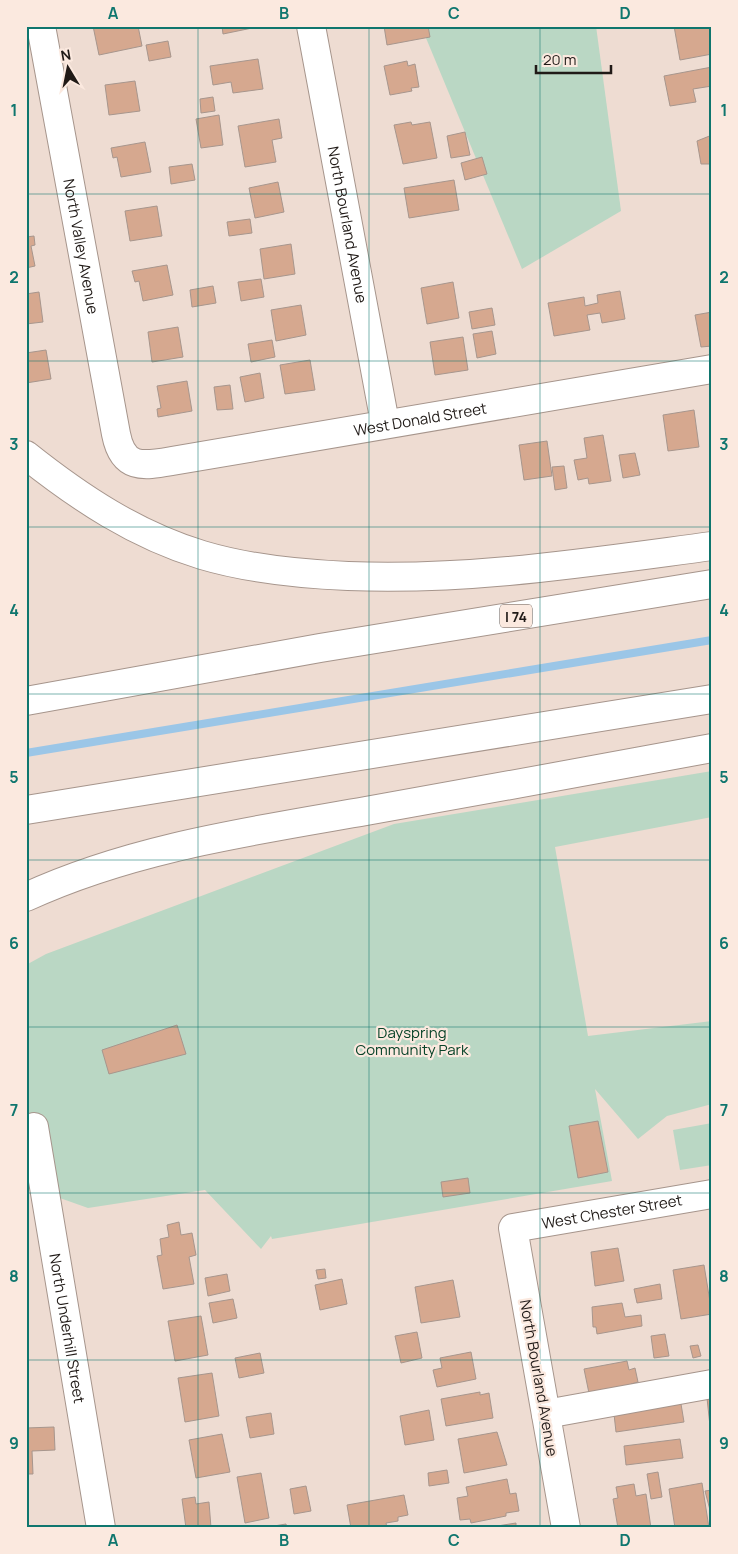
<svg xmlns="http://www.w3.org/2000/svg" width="738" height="1554" font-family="Manrope,sans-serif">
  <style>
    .green { fill: #bad7c4 }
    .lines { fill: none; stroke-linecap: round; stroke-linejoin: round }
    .stream { stroke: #9bc6e7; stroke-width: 8 }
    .building { fill: #d6a88f; stroke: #a7968d }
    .minor-casing { stroke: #a6958c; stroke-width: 30 }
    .highway-casing { stroke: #a6958c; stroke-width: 30 }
    .minor { stroke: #fff; stroke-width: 28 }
    .highway { stroke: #fff; stroke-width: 28 }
    .grid { fill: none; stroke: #0f766e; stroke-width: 1; stroke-opacity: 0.55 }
    .labels { text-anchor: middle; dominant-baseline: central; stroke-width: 4.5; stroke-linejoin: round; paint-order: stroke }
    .shield { fill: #fbe9df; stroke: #625853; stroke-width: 1 }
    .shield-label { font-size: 14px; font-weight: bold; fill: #201a17 }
    .street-label { font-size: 15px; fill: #201a17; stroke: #fbe9df }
    .park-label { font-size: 15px; fill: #074328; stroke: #fbe9df }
    .neatline { fill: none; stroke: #0f766e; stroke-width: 2 }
    .grid-label { font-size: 16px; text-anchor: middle; font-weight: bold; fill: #0f766e }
  </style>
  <rect width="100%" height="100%" fill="#eedcd2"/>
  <g class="green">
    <path d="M421,26H596L621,211L522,269Z"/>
    <path d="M712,771V817L555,847L588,1036L712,1021V1104L667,1116L638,1139L595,1089L612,1181L272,1239L271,1236L261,1249L205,1190L88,1208L26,1186V965L46,954L394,824Z"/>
    <path d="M712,1123V1165L680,1170L673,1130Z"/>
  </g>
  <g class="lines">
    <path class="stream" d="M26,753L712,640"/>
  </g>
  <g class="building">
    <path d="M93,26H138L142,46L99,55Z"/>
    <path d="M222,26H256L257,27L223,34Z"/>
    <path d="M384,26H428L430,37L387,45Z"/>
    <path d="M674,26H712V54L680,60Z"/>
    <path d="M168,41L171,57L149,61L146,45Z"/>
    <path d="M258,59L263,89L233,93L231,82L213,85L210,66Z"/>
    <path d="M407,61L408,66L415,64L419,87L411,88L412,91L390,95L384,66Z"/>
    <path d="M712,67V86L693,89L696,102L670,106L664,76Z"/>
    <path d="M135,81L140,111L109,115L105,85Z"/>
    <path d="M213,97L215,111L201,113L200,99Z"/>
    <path d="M219,115L223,145L201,148L196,119Z"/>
    <path d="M279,119L282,138L272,140L276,162L245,167L238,126Z"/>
    <path d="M411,122L412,125L430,122L437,158L403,164L394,125Z"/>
    <path d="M465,132L470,155L451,158L447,136Z"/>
    <path d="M712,135V164H701L697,141Z"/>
    <path d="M145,142L151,172L121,177L117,157L113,158L111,148Z"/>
    <path d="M482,157L487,174L465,180L461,163Z"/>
    <path d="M192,164L195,180L171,184L169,167Z"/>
    <path d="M454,180L459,210L409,218L404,188Z"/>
    <path d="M278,182L284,212L255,218L249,188Z"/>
    <path d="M157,206L162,236L130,241L125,211Z"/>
    <path d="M250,219L252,233L229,236L227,222Z"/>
    <path d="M34,236L35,245L31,246L35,266L26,268V237Z"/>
    <path d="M291,244L295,274L264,279L260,249Z"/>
    <path d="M167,265L173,295L143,301L139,281L135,282L132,271Z"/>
    <path d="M261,279L264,297L241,301L238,282Z"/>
    <path d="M453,282L459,318L427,324L421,288Z"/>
    <path d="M213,286L216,303L192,307L190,290Z"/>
    <path d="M620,291L625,319L602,323L600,313L587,315L590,330L554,336L548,303L584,297L585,306L598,303L597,295Z"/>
    <path d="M39,292L43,322L26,324V294Z"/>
    <path d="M301,305L306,335L276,341L271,310Z"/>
    <path d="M492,308L495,325L472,329L469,312Z"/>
    <path d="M712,312V346L701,347L695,315Z"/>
    <path d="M178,327L183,357L152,362L148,332Z"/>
    <path d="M492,331L496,354L477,358L473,334Z"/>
    <path d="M463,337L468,370L435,375L430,342Z"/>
    <path d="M272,340L275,357L251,362L248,344Z"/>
    <path d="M46,350L51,379L26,383V353Z"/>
    <path d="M310,360L315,390L285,394L280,365Z"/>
    <path d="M260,373L264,398L245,402L240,377Z"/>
    <path d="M187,381L192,411L158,417L157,409L161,408L157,386Z"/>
    <path d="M230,385L233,409L217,410L214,387Z"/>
    <path d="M694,410L699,447L668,451L663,415Z"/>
    <path d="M603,435L611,481L589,484L588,478L578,480L574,460L587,458L584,438Z"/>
    <path d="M547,441L552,476L524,480L519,445Z"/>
    <path d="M635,453L640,475L623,478L619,455Z"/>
    <path d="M564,466L567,488L555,490L552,467Z"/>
    <path d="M177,1025L186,1054L109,1074L102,1050Z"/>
    <path d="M598,1121L608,1172L578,1178L569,1126Z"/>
    <path d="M468,1178L470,1193L443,1197L441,1182Z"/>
    <path d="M179,1222L181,1235L192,1233L196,1255L189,1257L194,1284L163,1289L157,1256L162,1255L160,1239L169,1237L167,1225Z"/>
    <path d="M618,1248L624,1281L595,1286L591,1252Z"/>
    <path d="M704,1265L712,1314L681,1319L673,1270Z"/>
    <path d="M325,1269L326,1278L318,1279L316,1270Z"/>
    <path d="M227,1274L230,1291L208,1296L205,1278Z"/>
    <path d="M342,1279L347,1304L320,1310L315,1285Z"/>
    <path d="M453,1280L460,1317L421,1323L415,1287Z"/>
    <path d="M660,1284L662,1299L637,1303L634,1289Z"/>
    <path d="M233,1299L237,1318L213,1323L209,1303Z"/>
    <path d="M622,1303L625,1317L641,1315L642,1326L597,1334L596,1327H593L592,1307Z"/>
    <path d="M201,1316L208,1355L175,1361L168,1321Z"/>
    <path d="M417,1332L422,1358L401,1363L395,1336Z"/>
    <path d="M665,1334L669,1356L654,1358L651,1336Z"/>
    <path d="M698,1345L701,1356L693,1358L690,1346Z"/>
    <path d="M471,1352L476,1379L437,1387L433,1370L442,1368L440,1358Z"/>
    <path d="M260,1353L264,1373L239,1378L235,1358Z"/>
    <path d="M627,1361L629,1370L635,1368L638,1382L631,1384L632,1389L590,1398L584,1369Z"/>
    <path d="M212,1373L219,1416L185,1422L178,1378Z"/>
    <path d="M480,1392V1395L489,1393L493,1418L446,1426L441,1399Z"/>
    <path d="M712,1397V1425L710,1426L707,1398Z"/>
    <path d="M681,1404L684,1422L616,1432L614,1414Z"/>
    <path d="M429,1410L434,1440L405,1445L400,1416Z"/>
    <path d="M271,1413L274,1434L250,1438L246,1417Z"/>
    <path d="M54,1427L55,1450L32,1451L33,1474H26V1428Z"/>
    <path d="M497,1432L507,1465L464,1473L458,1439Z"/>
    <path d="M222,1434L230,1472L196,1478L189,1440Z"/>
    <path d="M680,1439L683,1458L626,1465L624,1446Z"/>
    <path d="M447,1470L449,1483L429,1486L428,1473Z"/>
    <path d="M658,1472L662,1497L651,1499L647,1474Z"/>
    <path d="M261,1473L269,1518L245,1523L237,1477Z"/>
    <path d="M507,1479L510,1494L516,1493L519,1511L506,1513V1516L471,1523L470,1519L460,1520L457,1498L468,1496L466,1487Z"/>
    <path d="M702,1483L709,1528H675L669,1489Z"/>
    <path d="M634,1484L636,1496L646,1494L651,1528H618L613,1499L618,1498L616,1487Z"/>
    <path d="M306,1486L311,1511L294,1514L290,1489Z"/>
    <path d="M712,1490V1509L710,1510L705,1491Z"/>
    <path d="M404,1495L408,1515L398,1517V1521L386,1523L387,1528H351L347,1505Z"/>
    <path d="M195,1497L196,1504L209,1502L211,1528H186L182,1499Z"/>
    <path d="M516,1523V1528H485Z"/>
    <path d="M286,1524L287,1528H274V1526Z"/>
  </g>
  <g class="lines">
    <g class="minor-casing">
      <g id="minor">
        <path id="s1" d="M41,26L116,434C123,470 143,466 172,461L712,369"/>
        <path id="s2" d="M311,26L385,423"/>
        <path id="s3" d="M34,1127L101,1528"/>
        <path d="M546,1414L712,1384"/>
        <path id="s4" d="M566,1528L513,1228L712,1194"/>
      </g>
    </g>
    <g class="highway-casing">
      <g id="highway">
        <path d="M26,455C80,498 136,535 202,555C249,569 299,574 348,576C470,581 590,562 712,546"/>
        <path d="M26,701L320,648L712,584"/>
        <path d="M26,810L712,699"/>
        <path d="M26,897C132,848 252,831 366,811C481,791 597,769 712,748"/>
      </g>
    </g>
    <use href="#minor" class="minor"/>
    <use href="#highway" class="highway"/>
  </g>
  <path class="grid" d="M198,26V1528M369,26V1528M540,26V1528M26,194H712M26,361H712M26,527H712M26,694H712M26,860H712M26,1027H712M26,1193H712M26,1360H712"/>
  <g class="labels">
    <rect class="shield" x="500" y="604.5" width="32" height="23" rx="4"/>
    <g class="shield-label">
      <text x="516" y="616">I 74</text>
    </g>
    <g class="street-label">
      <text stroke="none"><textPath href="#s2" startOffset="202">North Bourland Avenue</textPath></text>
      <text stroke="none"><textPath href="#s1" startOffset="224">North Valley Avenue</textPath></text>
      <text stroke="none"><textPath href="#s1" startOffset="740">West Donald Street</textPath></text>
      <text stroke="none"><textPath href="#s4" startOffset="405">West Chester Street</textPath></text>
      <text stroke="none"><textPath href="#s3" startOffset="204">North Underhill Street</textPath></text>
      <text transform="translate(539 1378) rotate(80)">North Bourland Avenue</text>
    </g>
    <g class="park-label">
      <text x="412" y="1032">Dayspring<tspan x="412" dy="17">Community Park</tspan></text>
    </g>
  </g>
  <rect width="738" height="1554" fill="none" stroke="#fbe9df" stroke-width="55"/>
  <g transform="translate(68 68) rotate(350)" stroke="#fbe9df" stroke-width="4" paint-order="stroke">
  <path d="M0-4L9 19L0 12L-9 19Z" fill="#201a17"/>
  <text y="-8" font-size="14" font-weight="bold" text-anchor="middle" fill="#201a17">N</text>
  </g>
  <path d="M536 65v8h75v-8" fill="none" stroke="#201a17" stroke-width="2.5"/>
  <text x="543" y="65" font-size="15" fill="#201a17" stroke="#fbe9df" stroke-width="4" paint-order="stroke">20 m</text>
  <rect x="28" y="28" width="682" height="1498" class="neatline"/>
  <g class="grid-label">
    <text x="113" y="19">A</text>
    <text x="284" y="19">B</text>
    <text x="454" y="19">C</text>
    <text x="625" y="19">D</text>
    <text x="14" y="116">1</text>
    <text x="724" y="116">1</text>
    <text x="14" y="283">2</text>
    <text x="724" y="283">2</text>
    <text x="14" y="450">3</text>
    <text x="724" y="450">3</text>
    <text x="14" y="616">4</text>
    <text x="724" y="616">4</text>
    <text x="14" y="783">5</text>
    <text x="724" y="783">5</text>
    <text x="14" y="949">6</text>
    <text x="724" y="949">6</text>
    <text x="14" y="1116">7</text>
    <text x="724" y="1116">7</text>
    <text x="14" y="1282">8</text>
    <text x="724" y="1282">8</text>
    <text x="14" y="1449">9</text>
    <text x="724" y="1449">9</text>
    <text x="113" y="1546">A</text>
    <text x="284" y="1546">B</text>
    <text x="454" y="1546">C</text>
    <text x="625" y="1546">D</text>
  </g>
</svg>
